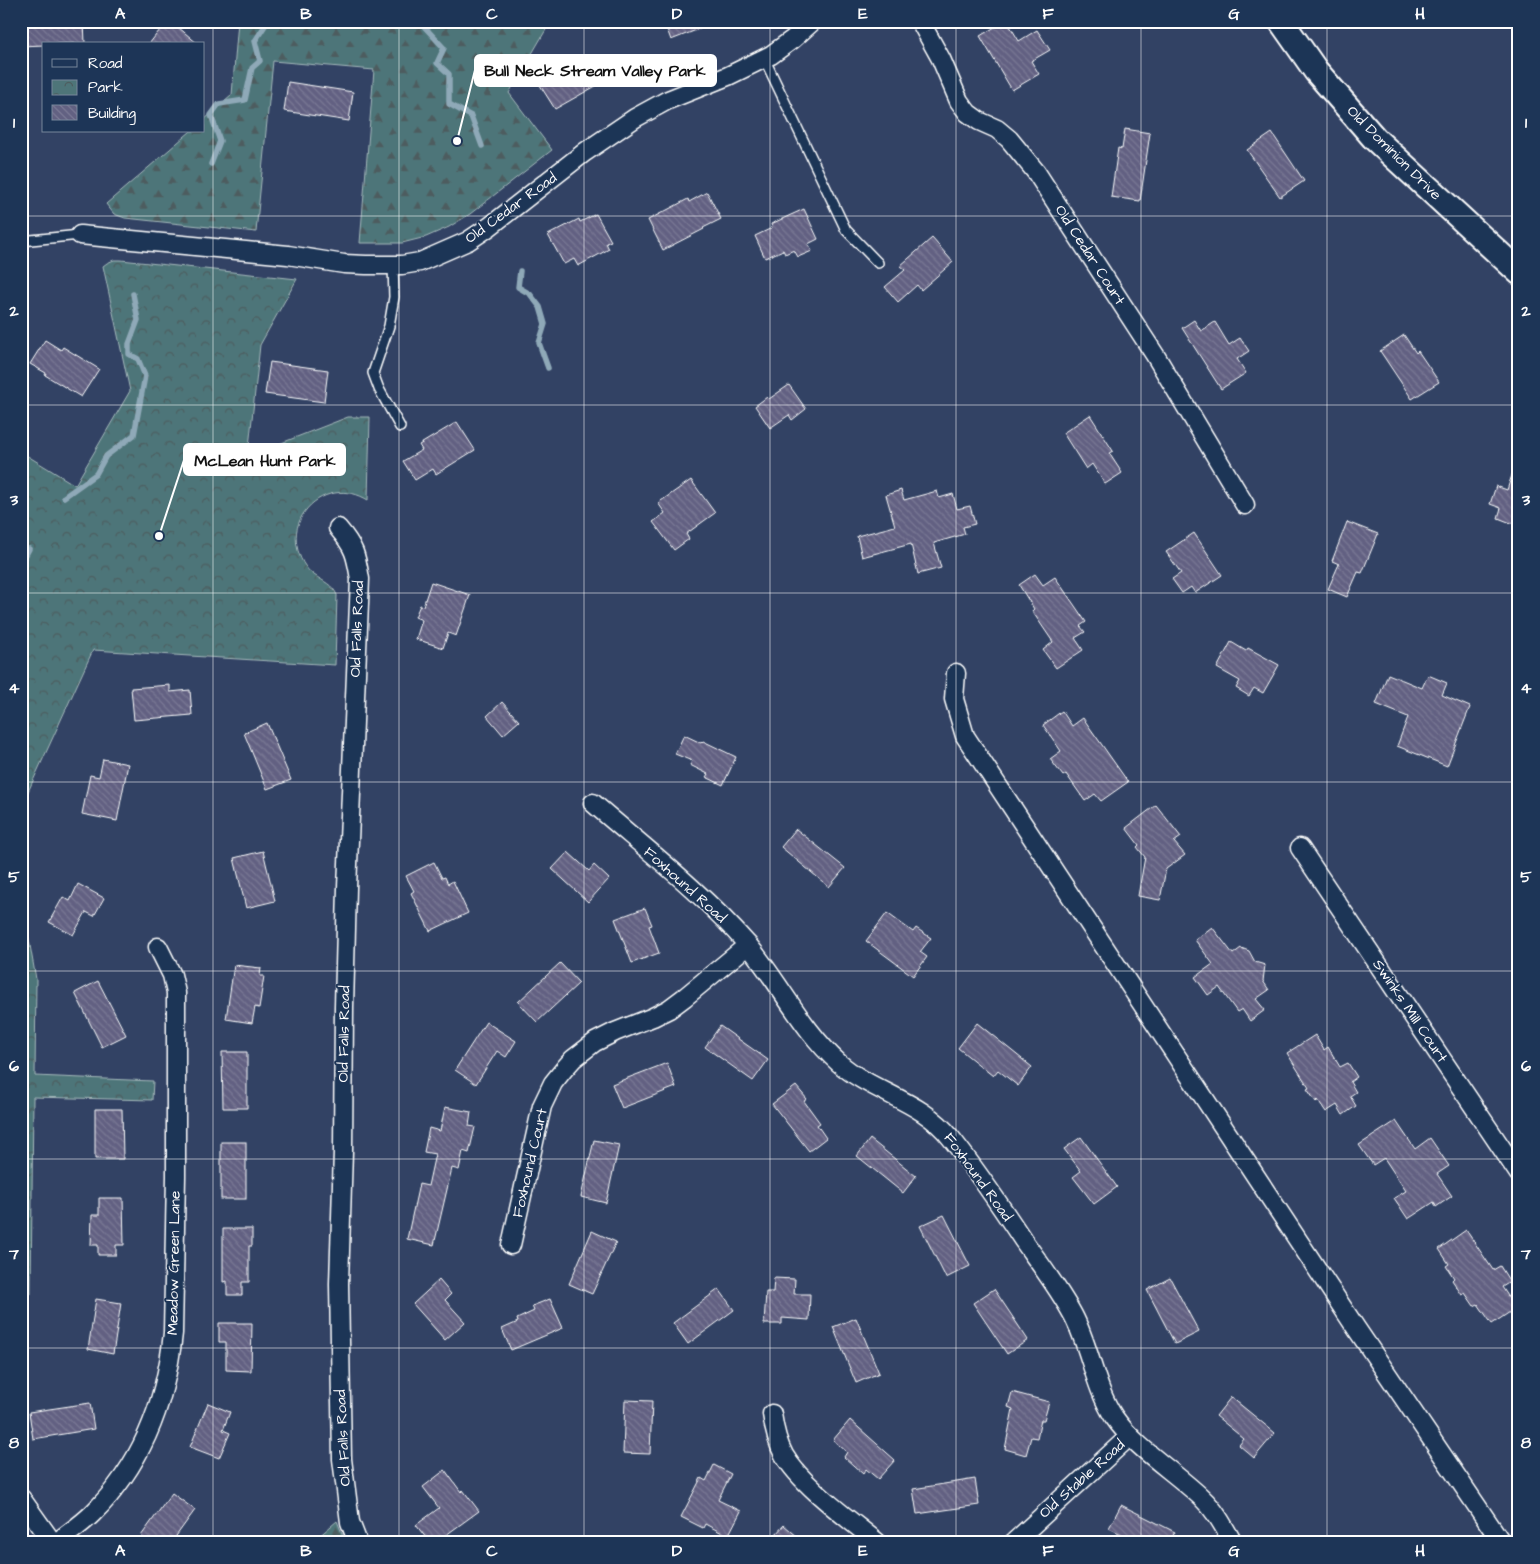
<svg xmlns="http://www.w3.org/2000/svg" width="1540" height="1564" font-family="'Architects Daughter',sans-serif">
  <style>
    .forest { fill: url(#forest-firs); stroke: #a6babc }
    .park { fill: url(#park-crowns); stroke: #a6babc }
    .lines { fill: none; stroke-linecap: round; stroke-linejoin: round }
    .stream { stroke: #8fa9b8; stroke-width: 5.5 }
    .building { fill: url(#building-back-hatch); stroke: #fff }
    .lane-casing { stroke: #fff; stroke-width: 12 }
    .street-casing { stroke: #fff; stroke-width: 21 }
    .secondary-casing { stroke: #fff; stroke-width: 28 }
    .lane { stroke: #1d3557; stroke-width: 9 }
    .street { stroke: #1d3557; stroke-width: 18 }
    .secondary { stroke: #1d3557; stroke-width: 24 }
    .grid { fill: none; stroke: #fff; stroke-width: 1; stroke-opacity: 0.55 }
    .labels { text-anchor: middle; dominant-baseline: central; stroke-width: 4; stroke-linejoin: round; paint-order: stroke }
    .street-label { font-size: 15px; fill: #fff; stroke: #1d3557 }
    .leader { fill: none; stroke: #fff; stroke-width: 2 }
    .callout-dot { fill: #fff; stroke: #1d3557; stroke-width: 2 }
    .callout { fill: #fff; stroke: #fff; stroke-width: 2 }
    .callout-label { font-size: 16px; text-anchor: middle; font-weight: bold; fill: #111 }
    .neatline { fill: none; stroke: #fff; stroke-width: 2 }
    .grid-label { font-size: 16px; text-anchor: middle; font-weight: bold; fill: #fff }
  </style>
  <defs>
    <pattern id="forest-firs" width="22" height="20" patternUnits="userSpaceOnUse" patternTransform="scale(1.25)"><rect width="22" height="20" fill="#4e7579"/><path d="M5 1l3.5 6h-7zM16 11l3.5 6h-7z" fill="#4d5c5e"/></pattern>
    <pattern id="park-crowns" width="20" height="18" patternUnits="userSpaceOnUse" patternTransform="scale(1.25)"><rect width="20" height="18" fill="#4e7579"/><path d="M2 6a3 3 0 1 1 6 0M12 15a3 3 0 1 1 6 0" fill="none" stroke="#4d5c5e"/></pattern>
    <pattern id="building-back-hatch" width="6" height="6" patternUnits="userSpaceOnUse" patternTransform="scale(1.25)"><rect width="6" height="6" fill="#626182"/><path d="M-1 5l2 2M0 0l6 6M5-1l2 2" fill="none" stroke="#7a7995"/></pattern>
  </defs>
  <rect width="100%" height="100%" fill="#324264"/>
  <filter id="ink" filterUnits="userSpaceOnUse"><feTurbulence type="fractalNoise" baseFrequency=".02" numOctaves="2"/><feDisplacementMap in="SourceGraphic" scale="10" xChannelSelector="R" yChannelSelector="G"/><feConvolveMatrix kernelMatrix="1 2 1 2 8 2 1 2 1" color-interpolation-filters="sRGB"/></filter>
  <g filter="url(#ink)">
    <g class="forest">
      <path d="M238,21H551L509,93L552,150L470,214L449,227L426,237L402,243H360L374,70L273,61L256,232L125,218L114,214L106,204L191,131H204V120L232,95Z"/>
      <path d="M337,1521L346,1543H311Z"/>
    </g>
    <g class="park">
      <path d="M114,260H121L297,279L260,345L248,456L348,417H370L368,500C358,494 347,491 335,493C310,497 292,521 297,546C299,557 305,569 314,575C324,582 332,584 337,595L335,665L93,650L21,807V452L75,485L130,391L103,266L107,263Z"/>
      <path d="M21,895L36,979L35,1076L153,1081L152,1100L33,1097L31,1294L21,1288Z"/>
    </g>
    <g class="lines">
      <g class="stream">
        <path d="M419,21L444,48L437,63L449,74V104L471,116L482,146"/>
        <path d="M211,164L220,141L211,115L219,104L245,100L252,68L260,61L255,41L268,21"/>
        <path d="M520,271L518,287L530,294L540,307L545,324L539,343L548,368"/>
        <path d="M64,497L96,474L106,456L134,435L145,376L138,359L129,354V344L138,320L133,294"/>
        <path d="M21,564L29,549"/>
        <path d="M21,733V736"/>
      </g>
    </g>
    <g class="building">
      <path d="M21,21H84L85,43L44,44V45L21,46Z"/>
      <path d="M167,21H171L198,44H149Z"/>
      <path d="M664,21H717V22L671,40Z"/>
      <path d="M1005,21H1007L1019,41L1037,30L1050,50L1031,61L1039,74L1012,90L980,36Z"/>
      <path d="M585,56L601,83L555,109L538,82L547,77L544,72L559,64L561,68L568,64L569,66Z"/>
      <path d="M288,82L353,92L349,121L284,111Z"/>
      <path d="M1125,129L1150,133L1140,201L1111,197L1118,148L1122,149Z"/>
      <path d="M1272,133L1304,181L1280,197L1247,150Z"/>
      <path d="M707,192L721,219L703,228L704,229L663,250L648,220L688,199L689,202Z"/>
      <path d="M804,209L818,239L808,244L812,251L798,257L794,250L785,254L783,250L765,258L755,236L772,228L771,224Z"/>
      <path d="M596,214L611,241L606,243L609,249L578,266L574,259L564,264L548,235L579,219L580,222Z"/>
      <path d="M932,238L953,262L921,290L917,285L898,302L885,287L905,270L900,266Z"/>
      <path d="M1194,320L1201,331L1215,322L1229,345L1240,338L1249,351L1237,359L1246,373L1221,389L1182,328Z"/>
      <path d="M1404,335L1416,353L1418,351L1439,382L1412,399L1380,351Z"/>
      <path d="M45,340L61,350L63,347L99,369L81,397L45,375L46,373L30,364Z"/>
      <path d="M270,362L328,370L324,402L265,394Z"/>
      <path d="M789,385L806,409L792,420L789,415L770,428L755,406L767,397L769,399Z"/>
      <path d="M1090,415L1113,451L1109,453L1122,473L1105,484L1092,464L1086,469L1063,433Z"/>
      <path d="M457,422L475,450L436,474L433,469L415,480L403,461L422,450L419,445Z"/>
      <path d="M1516,463L1519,464V526L1498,518L1501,508L1490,504L1496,486L1507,490Z"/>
      <path d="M691,480L715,513L686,534L689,539L674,550L653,522L665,513L658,503Z"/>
      <path d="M901,490L904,500L937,491L939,498L953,494L957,509L970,506L975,524L963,527L965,534L934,543L941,568L918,574L911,544L862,557L857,536L895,526L886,495Z"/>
      <path d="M1347,522L1378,534L1362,573L1358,572L1347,597L1328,589L1339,564L1332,561Z"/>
      <path d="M1194,533L1222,575L1195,593L1191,587L1182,593L1172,579L1181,573L1166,552Z"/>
      <path d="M1035,574L1043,585L1055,577L1086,622L1080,626L1085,632L1075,638L1083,650L1056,668L1043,650L1053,642L1032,611L1034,609L1019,585Z"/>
      <path d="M431,582L470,595L456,636L448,633L443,648L416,639L422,620L415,617L420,605L423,606Z"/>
      <path d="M1231,642L1246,651L1248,648L1279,665L1263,693L1254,688L1249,696L1236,688L1240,681L1217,668Z"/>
      <path d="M1388,674L1422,688L1428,675L1447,683L1442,695L1470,707L1447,766L1397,746L1408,717L1376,704Z"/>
      <path d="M170,685V692L190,690L192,715L134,720L131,688Z"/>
      <path d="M502,702L519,721L503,735L487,716Z"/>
      <path d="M1062,711L1072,726L1083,718L1128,782L1101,801L1095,794L1085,801L1066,774L1063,776L1050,759L1061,751L1043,725Z"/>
      <path d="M267,723L291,780L267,789L244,733Z"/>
      <path d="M684,735L701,743L703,741L736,757L723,785L706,777L708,774L690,765L692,761L675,754Z"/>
      <path d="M103,759L128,764L117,821L82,814L90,775L99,777Z"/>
      <path d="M1156,805L1181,837L1174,842L1185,855L1166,869L1160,900L1138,896L1145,857L1137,847L1139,845L1126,828Z"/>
      <path d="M796,829L845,868L829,887L781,847Z"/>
      <path d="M263,851L275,901L246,908L234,858Z"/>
      <path d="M568,852L589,871L594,865L609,879L588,902L552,869Z"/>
      <path d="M434,862L442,878L445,877L448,884L453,881L468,913L430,931L411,893L414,891L406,876Z"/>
      <path d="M78,884L104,898L94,916L86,912L73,935L49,922L63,897L70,901Z"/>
      <path d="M645,908L652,925L649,926L659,953L632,963L615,919Z"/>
      <path d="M887,913L913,932L916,928L931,938L920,952L927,957L913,976L866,941Z"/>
      <path d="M1212,927L1233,954L1241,948L1249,951L1255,962L1265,965L1263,981L1269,990L1256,999L1265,1010L1250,1021L1242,1009L1237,1012L1219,987L1208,995L1195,977L1213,964L1195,940Z"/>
      <path d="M560,963L579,983L537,1022L518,1002Z"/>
      <path d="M234,965L261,968L260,976H264L259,1008L255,1007L252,1023L226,1019Z"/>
      <path d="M98,981L126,1035L102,1047L75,993Z"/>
      <path d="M486,1022L516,1041L506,1057L497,1051L476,1084L455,1070Z"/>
      <path d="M977,1023L1032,1067L1018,1086L998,1070L993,1076L958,1048Z"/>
      <path d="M720,1026L768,1060L753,1081L705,1047Z"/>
      <path d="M1315,1035L1324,1050L1328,1047L1340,1067L1348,1063L1357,1077L1350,1082L1356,1092L1350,1096L1356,1106L1343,1115L1337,1105L1326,1112L1318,1100L1316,1102L1307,1089L1309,1088L1287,1053Z"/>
      <path d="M222,1052H247V1108H223Z"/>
      <path d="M667,1063L676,1087L622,1108L612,1084Z"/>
      <path d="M796,1086L807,1099L804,1101L820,1123L817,1125L826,1138L809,1151L772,1104Z"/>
      <path d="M445,1107L471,1112L469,1126L475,1127L469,1153L463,1151L459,1170L452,1168L434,1245L407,1239L419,1184L428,1186L435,1154L424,1152L429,1128L440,1131Z"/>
      <path d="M95,1109H122L123,1159H95Z"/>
      <path d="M1396,1121L1415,1149L1430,1138L1449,1166L1437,1174L1452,1196L1436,1207L1434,1202L1408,1219L1394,1198L1406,1191L1384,1158L1373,1165L1359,1145Z"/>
      <path d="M1081,1137L1117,1187L1094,1204L1073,1177L1081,1171L1064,1149Z"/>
      <path d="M870,1139L916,1176L903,1193L857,1156Z"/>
      <path d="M594,1140L619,1145L606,1203L581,1197Z"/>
      <rect x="221" y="1142" width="25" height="57"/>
      <path d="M99,1198H123L124,1245H116V1255H98V1245H91L92,1215H99Z"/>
      <path d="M944,1215L970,1266L946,1278L920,1226Z"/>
      <path d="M223,1229H252V1246H249V1282H242V1295H227V1281L223,1282Z"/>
      <path d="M1466,1230L1493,1270L1500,1266L1510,1282L1502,1287L1516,1308L1492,1324L1478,1304L1474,1306L1465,1293L1462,1295L1452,1280L1454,1278L1446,1266L1449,1264L1439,1249Z"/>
      <path d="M592,1231L616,1242L592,1294L569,1284Z"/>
      <path d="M774,1278L795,1279L794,1294H810L809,1320L782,1318V1324H764L766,1292H773Z"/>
      <path d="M1170,1278L1199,1332L1175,1344L1147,1290Z"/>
      <path d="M439,1280L451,1294L445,1300L465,1322L445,1340L413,1304Z"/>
      <path d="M719,1289L734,1310L688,1344L673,1323Z"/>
      <path d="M994,1289L1028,1340L1007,1354L973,1303Z"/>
      <path d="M96,1299L121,1303L113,1354L88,1349Z"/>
      <path d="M550,1299L563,1328L511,1350L502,1329L518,1322L517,1319L534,1311L532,1306Z"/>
      <path d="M856,1318L879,1373L856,1383L833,1327Z"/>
      <path d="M219,1323H252L251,1371L226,1370V1342H219Z"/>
      <path d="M1012,1392L1049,1402L1044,1420H1041L1037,1438L1031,1437L1026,1455L1005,1449L1013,1409L1008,1407Z"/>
      <path d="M1231,1397L1275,1433L1254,1458L1239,1445L1244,1439L1216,1416Z"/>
      <path d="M625,1400L652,1401L650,1454L623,1453Z"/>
      <path d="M90,1403L94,1429L33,1439L29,1412Z"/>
      <path d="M208,1403L230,1412L223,1430L230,1433L219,1458L190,1447Z"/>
      <path d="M850,1420L895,1460L878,1479L866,1469L863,1474L844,1457L847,1452L833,1440Z"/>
      <path d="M714,1465L731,1474L718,1500L741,1511L728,1536L705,1524L703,1528L681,1517L701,1478L706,1481Z"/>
      <path d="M445,1470L461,1492L463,1490L479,1511L435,1543H430L416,1525L439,1508L423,1487Z"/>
      <path d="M975,1479L979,1505L917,1514L913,1489Z"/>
      <path d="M172,1493L195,1510L171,1543H150L141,1536Z"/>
      <path d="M1121,1505L1175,1532L1169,1543H1139L1109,1528Z"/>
      <path d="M784,1525L805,1543H768Z"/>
    </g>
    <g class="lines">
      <g class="lane-casing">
        <g id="lane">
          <path d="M764,58L846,230L878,263"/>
          <path d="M21,241L80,235"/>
          <path d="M393,265L394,297L389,326L373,373L379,389L400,427"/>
        </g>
      </g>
      <g class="street-casing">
        <g id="street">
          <path d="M920,21L941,59L959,101L968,113L979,121L997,129L1009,139L1036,172L1155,355L1245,505"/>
          <path d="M80,235L288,255L344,264L366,265H402L420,262L468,241L489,227L585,152L635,118L668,100L728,76L771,55L793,39L813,21"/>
          <path d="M338,528C355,548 356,555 360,579L347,888L344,1007L343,1151L339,1284L342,1459L350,1522L358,1543"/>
          <path d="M956,673L954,699L965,736L1356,1328L1502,1543"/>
          <path d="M593,803C646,849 702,892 748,945C780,983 802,1030 839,1063C873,1093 923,1101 951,1138C977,1171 1000,1205 1023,1240C1040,1264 1059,1289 1073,1315C1090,1347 1094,1386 1114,1417C1135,1448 1175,1472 1202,1498C1216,1511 1224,1527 1233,1543"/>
          <path d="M1300,848L1519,1174"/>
          <path d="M511,1245L542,1106L553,1083L565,1068L573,1059L595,1042L615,1032L653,1017L669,1009L685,997L748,945"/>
          <path d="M772,1414C774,1428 777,1442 784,1455C802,1486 849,1519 878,1543"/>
          <path d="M21,1498L53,1543"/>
          <path d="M56,1543C68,1533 81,1525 92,1514C142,1465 166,1402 173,1333L176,1176V993L172,975L158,947"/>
          <path d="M1013,1543L1130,1436"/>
        </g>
      </g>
      <g class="secondary-casing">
        <path id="secondary" d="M1281,21L1316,71L1375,139L1519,272"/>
      </g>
      <use href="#lane" class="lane"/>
      <use href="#street" class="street"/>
      <use href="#secondary" class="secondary"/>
    </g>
  </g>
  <path class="grid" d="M213,21V1543M399,21V1543M584,21V1543M770,21V1543M956,21V1543M1141,21V1543M1327,21V1543M21,216H1519M21,405H1519M21,593H1519M21,782H1519M21,971H1519M21,1159H1519M21,1348H1519"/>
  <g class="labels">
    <g class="street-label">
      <text transform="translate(1394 153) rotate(45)">Old Dominion Drive</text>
      <text transform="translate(511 208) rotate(-36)">Old Cedar Road</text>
      <text transform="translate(1090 255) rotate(57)">Old Cedar Court</text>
      <text transform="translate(357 629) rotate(-88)">Old Falls Road</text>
      <text transform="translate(685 885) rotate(42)">Foxhound Road</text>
      <text transform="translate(1410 1011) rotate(56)">Swinks Mill Court</text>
      <text transform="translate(344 1034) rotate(-89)">Old Falls Road</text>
      <text transform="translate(530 1163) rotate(-77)">Foxhound Court</text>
      <text transform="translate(978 1177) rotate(54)">Foxhound Road</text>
      <text transform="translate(174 1263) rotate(-89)">Meadow Green Lane</text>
      <text transform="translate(343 1438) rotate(-93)">Old Falls Road</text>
      <text transform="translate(1082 1479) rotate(-42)">Old Stable Road</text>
    </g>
  </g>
  <path class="leader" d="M457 141L475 70M159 536L184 460"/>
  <g class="callout-dot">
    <circle cx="457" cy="141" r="5"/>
    <circle cx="159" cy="536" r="5"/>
  </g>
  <g class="callout">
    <rect x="475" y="55" width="241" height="31" rx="5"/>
    <rect x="184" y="444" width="161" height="31" rx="5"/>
  </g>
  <g class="callout-label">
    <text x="595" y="76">Bull Neck Stream Valley Park</text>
    <text x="265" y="466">McLean Hunt Park</text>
  </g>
  <rect width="1540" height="1564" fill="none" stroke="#1d3557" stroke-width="55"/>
  <rect x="42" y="42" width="162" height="90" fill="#1d3557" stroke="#77869a"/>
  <rect x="52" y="59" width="25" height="8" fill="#1d3557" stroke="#77869a"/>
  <text x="88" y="68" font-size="15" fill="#ffffff">Road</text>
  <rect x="52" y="80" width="25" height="15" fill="url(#park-crowns)" stroke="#77869a"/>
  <text x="88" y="92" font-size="15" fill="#ffffff">Park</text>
  <rect x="52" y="105" width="25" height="15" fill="url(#building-back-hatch)" stroke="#77869a"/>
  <text x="88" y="118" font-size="15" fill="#ffffff">Building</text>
  <rect x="28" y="28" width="1484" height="1508" class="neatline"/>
  <g class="grid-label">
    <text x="120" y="19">A</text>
    <text x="306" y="19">B</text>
    <text x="492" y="19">C</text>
    <text x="677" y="19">D</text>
    <text x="863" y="19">E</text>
    <text x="1048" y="19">F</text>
    <text x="1234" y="19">G</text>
    <text x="1420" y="19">H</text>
    <text x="14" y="128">1</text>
    <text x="1526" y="128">1</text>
    <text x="14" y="316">2</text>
    <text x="1526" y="316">2</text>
    <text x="14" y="505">3</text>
    <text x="1526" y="505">3</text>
    <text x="14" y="693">4</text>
    <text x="1526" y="693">4</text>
    <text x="14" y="882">5</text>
    <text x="1526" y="882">5</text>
    <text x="14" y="1071">6</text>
    <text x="1526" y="1071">6</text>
    <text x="14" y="1259">7</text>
    <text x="1526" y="1259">7</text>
    <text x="14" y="1448">8</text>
    <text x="1526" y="1448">8</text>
    <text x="120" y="1556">A</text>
    <text x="306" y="1556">B</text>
    <text x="492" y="1556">C</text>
    <text x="677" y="1556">D</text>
    <text x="863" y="1556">E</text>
    <text x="1048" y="1556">F</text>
    <text x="1234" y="1556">G</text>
    <text x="1420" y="1556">H</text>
  </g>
</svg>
